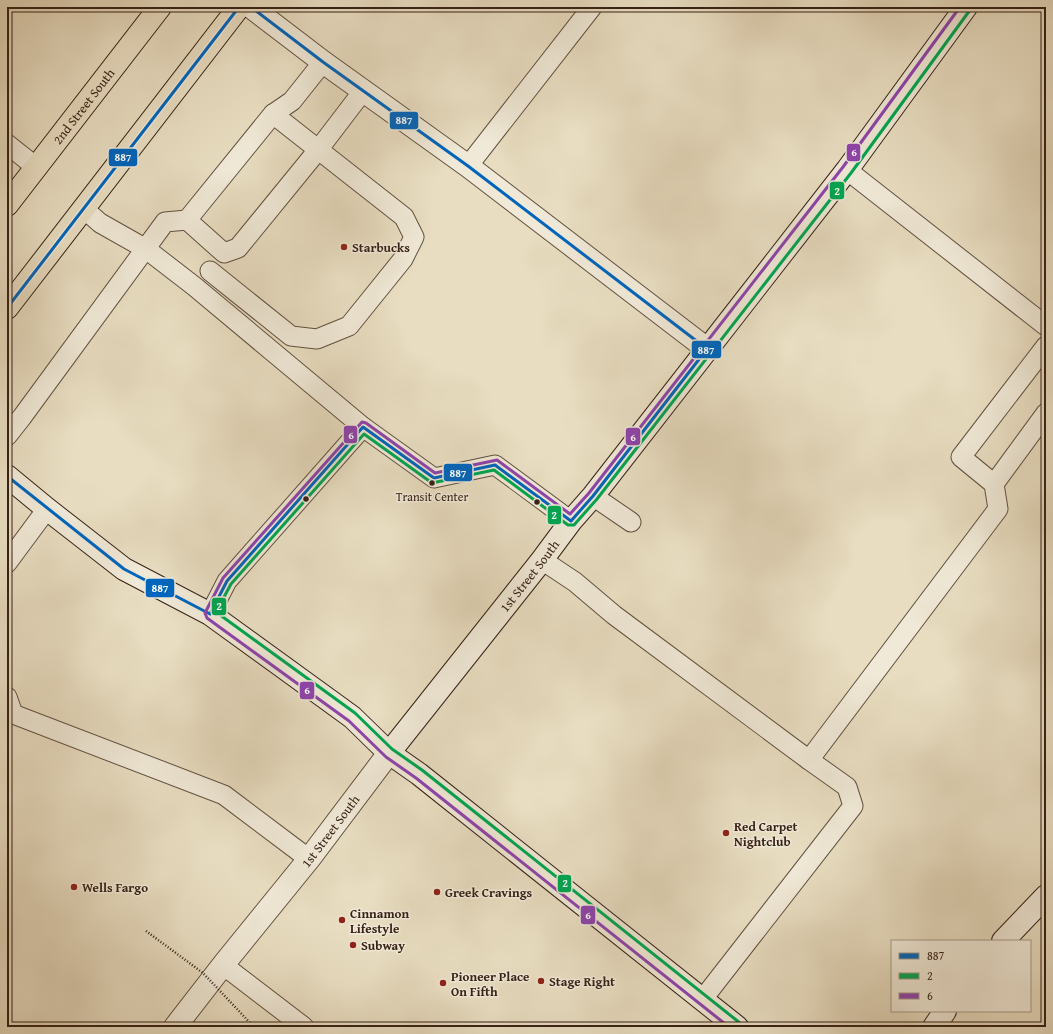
<svg xmlns="http://www.w3.org/2000/svg" width="1053" height="1034" font-family="'Gentium Book Plus',serif">
  <style>
    .lines { fill: none; stroke-linecap: round; stroke-linejoin: round }
    .lane-casing { stroke: #625041; stroke-width: 21 }
    .street-casing { stroke: #625041; stroke-width: 24 }
    .secondary-casing { stroke: #362116; stroke-width: 24 }
    .highway-casing { stroke: #362116; stroke-width: 24 }
    .lane { stroke: #f0e9d7; stroke-width: 19 }
    .street { stroke: #f0e9d7; stroke-width: 22 }
    .secondary { stroke: #f0e9d7; stroke-width: 22 }
    .highway { stroke: #e8ddc1; stroke-width: 22 }
    .path-bridge { stroke: #362116; stroke-width: 2.5; stroke-dasharray: 1 2; stroke-linecap: butt }
    .bus-1-casing { stroke: #f0e9d7; stroke-width: 6 }
    .bus-2-casing { stroke: #f0e9d7; stroke-width: 6 }
    .bus-3-casing { stroke: #f0e9d7; stroke-width: 6 }
    .bus-1 { stroke: #0065bd; stroke-width: 3 }
    .bus-2 { stroke: #00a651; stroke-width: 3 }
    .bus-3 { stroke: #8e44ad; stroke-width: 3 }
    .poi-dot { fill: #8f2418; stroke: #f0e9d7; stroke-width: 1.5 }
    .bus-dot { fill: #362116; stroke: #f0e9d7; stroke-width: 1.5 }
    .labels { text-anchor: middle; dominant-baseline: central; stroke-width: 3; stroke-linejoin: round; paint-order: stroke }
    .bus-label { font-size: 12px; fill: #362116; stroke: #f0e9d7 }
    .street-label { font-size: 13px; fill: #362116; stroke: #f0e9d7 }
    .poi-label { font-size: 13px; font-weight: bold; fill: #362116; stroke: #f0e9d7; text-anchor: start }
    .line-badge { stroke: #f0e9d7; stroke-width: 1.5 }
    .badge-label { font-size: 11px; text-anchor: middle; font-weight: bold; fill: #fff }
  </style>
  <rect width="100%" height="100%" fill="#e8ddc1"/>
  <filter id="stains"><feTurbulence type="fractalNoise" baseFrequency=".005" numOctaves="4"/><feColorMatrix values="0 0 0 0 .2 0 0 0 0 .09 0 0 0 0 .02 0 0 0 .5 -.17"/></filter>
  <radialGradient id="worn" r=".72"><stop offset=".6" stop-color="#630" stop-opacity="0"/><stop offset="1" stop-color="#630" stop-opacity=".3"/></radialGradient>
  <g class="lines">
    <g class="lane-casing">
      <g id="lane">
        <path d="M323,62L292,101L273,114L187,220L224,253L238,248L318,150L363,91"/>
        <path d="M7,144L36,167"/>
        <path d="M468,166L592,7"/>
        <path d="M847,170L1046,326"/>
        <path d="M83,208L100,223L146,249L194,286L363,427L434,478L495,465L571,521"/>
        <path d="M210,271L291,336L317,339L349,326L403,259L414,237L404,217L273,114"/>
        <path d="M7,436L22,417L165,222L187,220"/>
        <path d="M994,484L1046,413"/>
        <path d="M593,496L631,522"/>
        <path d="M542,560L575,582L614,615L809,760L998,509L994,484L961,457L1046,346"/>
        <path d="M7,563L47,509"/>
        <path d="M210,614L227,581L363,427"/>
        <path d="M7,697L13,714L224,795L309,859"/>
        <path d="M223,965L304,1027"/>
        <path d="M702,1000L853,806L847,787L809,760"/>
      </g>
    </g>
    <g class="street-casing">
      <g id="street">
        <path d="M251,7L323,62L468,166L707,349"/>
        <path id="s1" d="M175,1027L223,965L309,859L389,753"/>
      </g>
    </g>
    <g class="secondary-casing">
      <g id="secondary">
        <path d="M7,476L47,509L124,569L210,614L352,717L389,753L419,774L737,1027"/>
        <path id="s2" d="M389,753L542,560L571,521L593,496L847,170L966,7"/>
        <path d="M1003,941L1046,896"/>
        <path d="M934,1027L945,1011"/>
      </g>
    </g>
    <g class="highway-casing">
      <g id="highway">
        <path id="s3" d="M7,205L160,7"/>
        <path d="M7,308L239,7"/>
      </g>
    </g>
    <use href="#lane" class="lane"/>
    <use href="#street" class="street"/>
    <use href="#secondary" class="secondary"/>
    <use href="#highway" class="highway"/>
    <path class="path-bridge" d="M146,931L203,973L254,1027"/>
    <g class="bus-1-casing">
      <g id="bus-1">
        <path d="M7,308L239,7"/>
        <path d="M7,476L124,569L210,614L227,581L363,427L434,478L495,465L571,521L593,496L707,349L468,166L323,62L251,7"/>
      </g>
    </g>
    <g class="bus-2-casing">
      <path id="bus-2" d="M740,1023L422,770L392,749L355,713L216,612L231,584L364,434L432,483L494,470L568,525H574L597,499L851,173L970,10"/>
    </g>
    <g class="bus-3-casing">
      <path id="bus-3" d="M729,1027L416,778L386,757L349,721L207,618L205,613L223,578L362,422L366,423L435,473L497,460L570,514L589,493L843,167L960,7"/>
    </g>
    <use href="#bus-1" class="bus-1"/>
    <use href="#bus-2" class="bus-2"/>
    <use href="#bus-3" class="bus-3"/>
  </g>
  <g class="poi-dot">
    <circle cx="344" cy="247" r="4"/>
    <circle cx="726" cy="833" r="4"/>
    <circle cx="74" cy="887" r="4"/>
    <circle cx="437" cy="892" r="4"/>
    <circle cx="342" cy="920" r="4"/>
    <circle cx="353" cy="945" r="4"/>
    <circle cx="541" cy="981" r="4"/>
    <circle cx="443" cy="983" r="4"/>
  </g>
  <g class="bus-dot">
    <circle cx="432" cy="483" r="3.5"/>
    <circle cx="306" cy="499" r="3.5"/>
    <circle cx="537" cy="502" r="3.5"/>
  </g>
  <g class="labels">
    <g class="bus-label">
      <text x="432" y="496">Transit Center</text>
    </g>
    <g class="street-label">
      <text stroke="none"><textPath href="#s3" startOffset="125">2nd Street South</textPath></text>
      <text stroke="none"><textPath href="#s2" startOffset="226">1st Street South</textPath></text>
      <text stroke="none"><textPath href="#s1" startOffset="250">1st Street South</textPath></text>
    </g>
    <g class="poi-label">
      <text x="352" y="247">Starbucks</text>
      <text x="734" y="826">Red Carpet<tspan x="734" dy="15">Nightclub</tspan></text>
      <text x="82" y="887">Wells Fargo</text>
      <text x="445" y="892">Greek Cravings</text>
      <text x="350" y="913">Cinnamon<tspan x="350" dy="15">Lifestyle</tspan></text>
      <text x="361" y="945">Subway</text>
      <text x="451" y="976">Pioneer Place<tspan x="451" dy="15">On Fifth</tspan></text>
      <text x="549" y="981">Stage Right</text>
    </g>
  </g>
  <g class="line-badge">
    <rect x="389" y="111" width="30" height="19" rx="4" fill="#0065bd"/>
    <rect x="846" y="143" width="15" height="19" rx="4" fill="#8e44ad"/>
    <rect x="108" y="148" width="30" height="19" rx="4" fill="#0065bd"/>
    <rect x="829" y="181" width="16" height="19" rx="4" fill="#00a651"/>
    <rect x="691" y="340" width="31" height="19" rx="4" fill="#0065bd"/>
    <rect x="343" y="425" width="15" height="19" rx="4" fill="#8e44ad"/>
    <rect x="625" y="427" width="16" height="19" rx="4" fill="#8e44ad"/>
    <rect x="443" y="463" width="30" height="19" rx="4" fill="#0065bd"/>
    <rect x="547" y="505" width="15" height="20" rx="4" fill="#00a651"/>
    <rect x="145" y="578" width="30" height="20" rx="4" fill="#0065bd"/>
    <rect x="211" y="597" width="16" height="19" rx="4" fill="#00a651"/>
    <rect x="299" y="681" width="16" height="19" rx="4" fill="#8e44ad"/>
    <rect x="557" y="874" width="15" height="19" rx="4" fill="#00a651"/>
    <rect x="580" y="905" width="16" height="20" rx="4" fill="#8e44ad"/>
  </g>
  <g class="badge-label">
    <text x="404" y="124">887</text>
    <text x="854" y="156">6</text>
    <text x="123" y="161">887</text>
    <text x="837" y="195">2</text>
    <text x="706" y="354">887</text>
    <text x="351" y="439">6</text>
    <text x="633" y="441">6</text>
    <text x="458" y="477">887</text>
    <text x="554" y="519">2</text>
    <text x="160" y="592">887</text>
    <text x="219" y="610">2</text>
    <text x="307" y="694">6</text>
    <text x="565" y="887">2</text>
    <text x="588" y="919">6</text>
  </g>
  <rect width="1053" height="1034" fill="none" stroke="#e8ddc1" stroke-width="24"/>
  <rect x="8" y="8" width="1037" height="1018" fill="none" stroke="#362116" stroke-width="2"/>
  <rect x="12" y="12" width="1029" height="1010" fill="none" stroke="#362116"/>
  <rect x="891" y="940" width="140" height="72" fill="#f0e9d7" stroke="#a6998a"/>
  <rect x="899" y="953" width="20" height="6" fill="#0065bd" stroke="#a6998a"/>
  <text x="927" y="960" font-size="12" fill="#362116">887</text>
  <rect x="899" y="973" width="20" height="6" fill="#00a651" stroke="#a6998a"/>
  <text x="927" y="980" font-size="12" fill="#362116">2</text>
  <rect x="899" y="993" width="20" height="6" fill="#8e44ad" stroke="#a6998a"/>
  <text x="927" y="1000" font-size="12" fill="#362116">6</text>
  <rect width="100%" height="100%" filter="url(#stains)"/>
  <rect width="100%" height="100%" fill="url(#worn)"/>
</svg>
